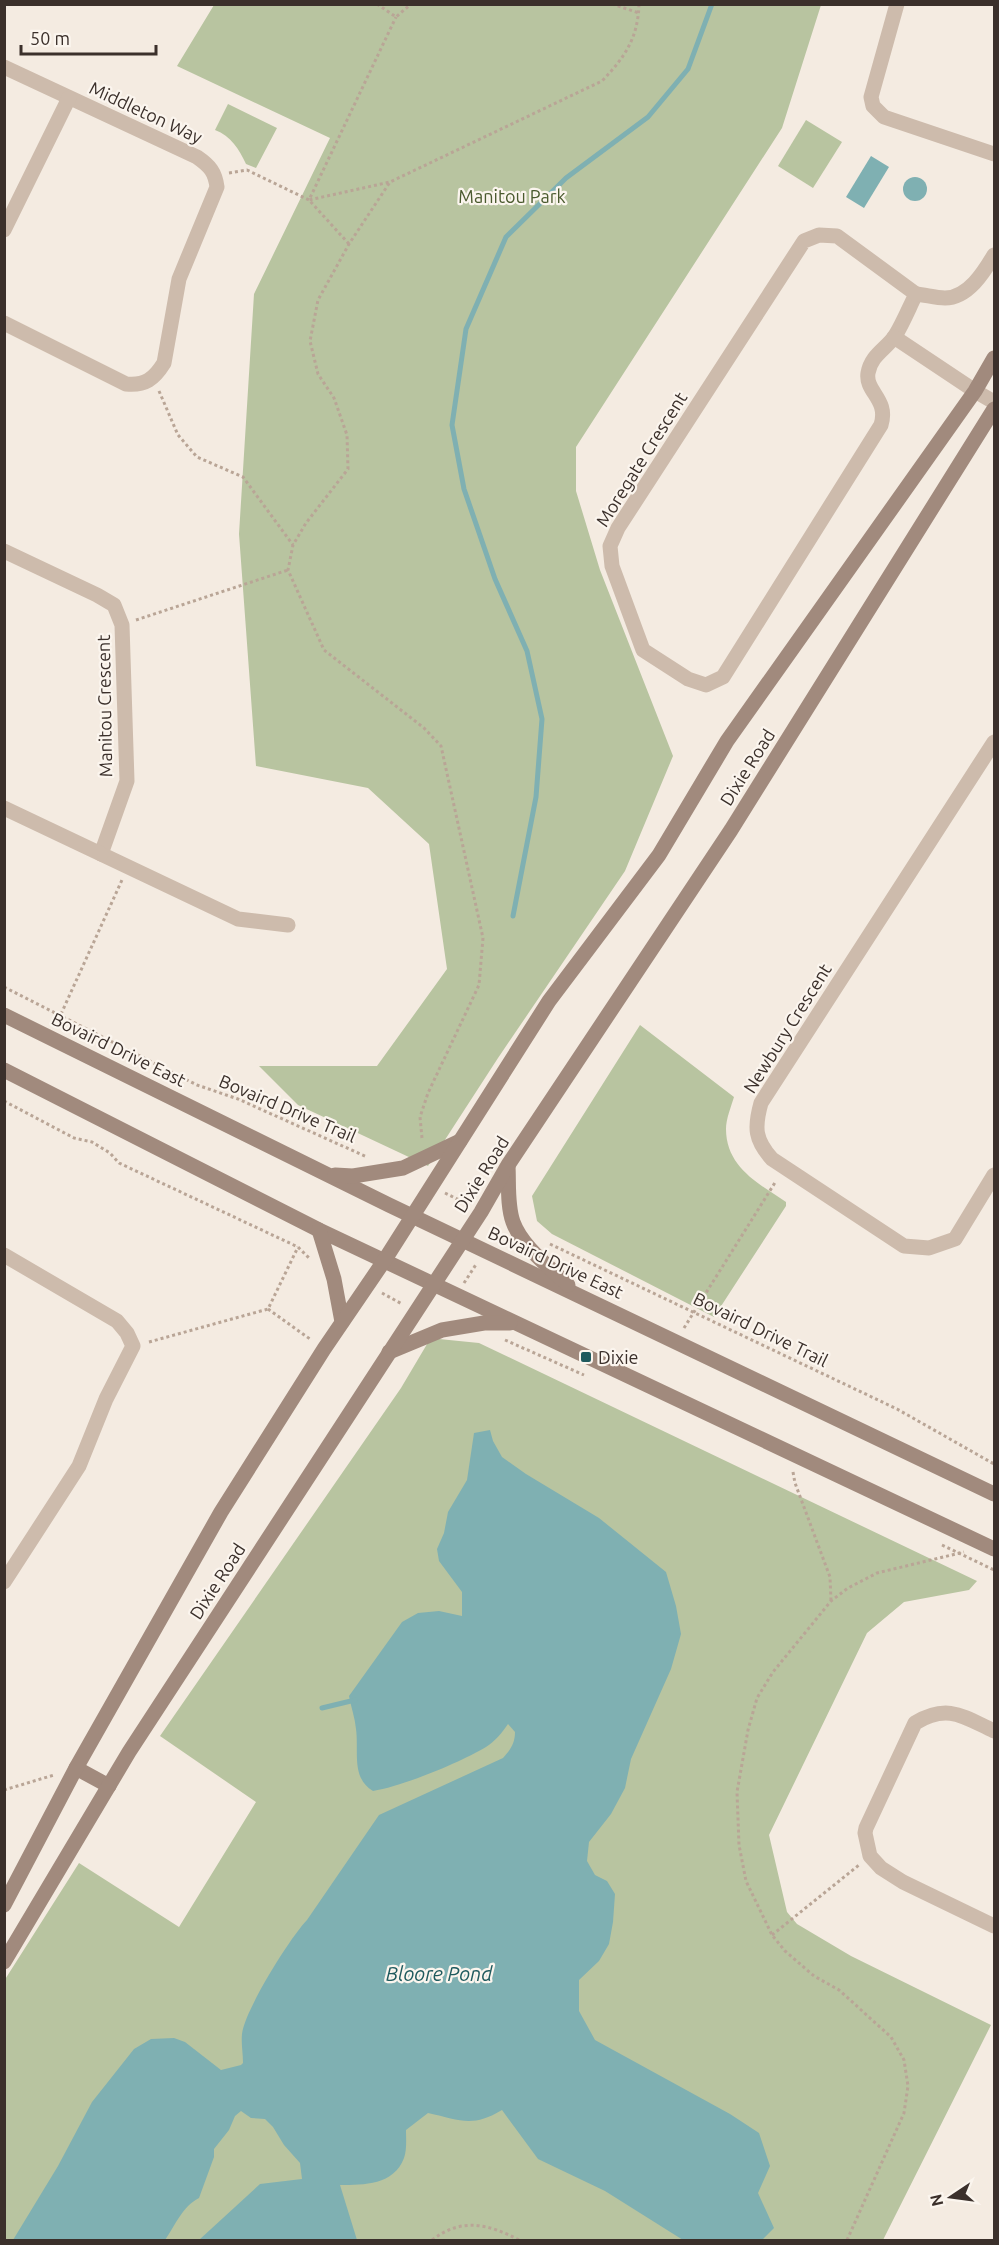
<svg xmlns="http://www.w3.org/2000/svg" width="999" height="2245" font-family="Ubuntu,sans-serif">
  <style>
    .green { fill: #b8c4a0 }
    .water { fill: #7fb0b2 }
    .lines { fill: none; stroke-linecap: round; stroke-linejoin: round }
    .stream { stroke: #7fb0b2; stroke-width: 5 }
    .path { stroke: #b9a596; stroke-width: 3; stroke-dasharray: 3 3; stroke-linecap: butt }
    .minor { stroke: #cdbbac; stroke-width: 15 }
    .secondary { stroke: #a18a7d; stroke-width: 15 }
    .poi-dot { fill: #1f5a5e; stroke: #fbf5ee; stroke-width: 2 }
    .labels { text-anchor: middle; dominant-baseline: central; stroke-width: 4.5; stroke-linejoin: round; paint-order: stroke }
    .street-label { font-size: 18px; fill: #3b302b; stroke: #fbf5ee }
    .park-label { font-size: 18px; fill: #4a5a2e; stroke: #fbf5ee }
    .poi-label { font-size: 18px; fill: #3b302b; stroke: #fbf5ee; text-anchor: start }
    .water-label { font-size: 20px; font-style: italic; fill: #1f5a5e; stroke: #fbf5ee }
  </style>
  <rect width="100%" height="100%" fill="#f4ebe1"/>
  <g class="green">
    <path d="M214,5H821L782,128L576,447V491L600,570L673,756L625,871L498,1058L428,1166L298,1105L259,1066H377L447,969L429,844L368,788L256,766L239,534L254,294L330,138L177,66Z"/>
    <path d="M228,104L277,128L256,168L246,164C239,149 231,136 215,130Z"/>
    <path d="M806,120L842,142L813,188L778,166Z"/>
    <path d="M640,1025L734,1097C731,1107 726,1119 726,1129C726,1167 759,1184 786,1202V1206L714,1317L552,1234L537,1221L532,1196Z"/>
    <path d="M433,1334L439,1339L479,1343L977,1581L969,1590L904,1602L867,1633L769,1835L787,1912L797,1924L851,1956L991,2025L883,2240H5L4,1981L79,1863L179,1927L256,1802L160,1736L401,1388Z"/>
  </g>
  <g class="water">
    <path d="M871,156L889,167L864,208L846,197Z"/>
    <circle cx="915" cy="189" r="12"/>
    <path d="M490,1430L493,1441L502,1457L526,1474L599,1518L666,1572L676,1606L681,1634L671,1669L631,1759L625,1788L611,1814L589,1842L587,1861L595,1875L607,1881L615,1894L613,1922L609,1944L599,1961L579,1980V2011L595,2040L730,2114L759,2133L770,2166L758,2193L774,2228L762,2240H683L605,2191L538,2159L502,2110C472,2128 460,2120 428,2113L406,2130C406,2138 407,2150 404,2158C394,2185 364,2185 340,2185L357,2240H199L260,2184L302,2179L300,2163L284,2145L273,2127L265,2119L251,2118L241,2111L235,2116L229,2130L214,2149V2157L199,2198C182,2207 176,2224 165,2240H13L58,2166L92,2102L134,2049L151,2039L174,2038L185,2042L221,2070L241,2065L243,2063C243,2053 241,2043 242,2034C245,2010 289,1939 307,1920L379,1815L503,1758C510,1750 515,1744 515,1732L508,1724C502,1733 495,1741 486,1747C459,1763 403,1786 373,1791C351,1778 359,1752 356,1729C355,1718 351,1707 349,1696L402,1622L418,1613L439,1611L462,1616V1592L439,1561L437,1549L444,1533L448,1512L467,1480L474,1433Z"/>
  </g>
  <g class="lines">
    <g class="stream">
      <path d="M513,916L536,797L542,719L527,651L495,579L464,489L452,425L466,329L506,237L566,178L648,117L688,69L712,4"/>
      <path d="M322,1708L355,1700"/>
    </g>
    <g class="path">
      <path d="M377,4L396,17L411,4"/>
      <path d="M612,4L639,13"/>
      <path d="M229,173L247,170L309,200L396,17"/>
      <path d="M349,244L309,200L390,182"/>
      <path d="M159,391L178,435L197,457L243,477L293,545"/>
      <path d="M136,620L288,570"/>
      <path d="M4,987L197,1085L238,1099L367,1157"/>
      <path d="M61,1014L122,880"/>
      <path d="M4,1101L74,1138L92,1142L110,1153L119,1163L298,1247L309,1258"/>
      <path d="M422,1138L420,1117L428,1093L479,985L483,938L441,746L424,728L324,650L288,570L293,545L306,523L348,469L347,435L334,398L318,374L310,341L318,300L349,244L390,182L602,81C625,57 638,38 639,4"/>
      <path d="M445,1193L469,1205"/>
      <path d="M550,1244L897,1409L994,1464"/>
      <path d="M464,1283L477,1263"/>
      <path d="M382,1293L402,1304"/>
      <path d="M268,1309L310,1339"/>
      <path d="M684,1328L776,1181"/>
      <path d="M505,1340L584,1375"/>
      <path d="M149,1342L268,1309L298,1247"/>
      <path d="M793,1472L795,1483L830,1577L831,1601"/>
      <path d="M942,1545L994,1570"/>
      <path d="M4,1790L54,1775"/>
      <path d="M772,1935L859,1865"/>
      <path d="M432,2240C462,2217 488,2224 519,2240"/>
      <path d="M847,2240L904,2113L908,2086L904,2060L891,2037L839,1990L814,1976L785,1951L772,1935L746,1881L739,1845L737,1792L748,1730L757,1698L773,1672L831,1601L848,1588L877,1573L964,1552"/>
    </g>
    <g class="minor">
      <path d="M897,4L871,97L873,106L884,117L994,154"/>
      <path d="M4,67L197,157C210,166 215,172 217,187L179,279L164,363C154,379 145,386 126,384L4,323"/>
      <path d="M4,230L69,98"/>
      <path d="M819,235L837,236L916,294C909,308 903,323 895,336C886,349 871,355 868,373C865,392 889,399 881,425L723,677L706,685L688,679L643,650L612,566L610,546L618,528L804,241Z"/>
      <path d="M916,294C926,295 936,298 945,298C968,298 984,272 994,255"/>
      <path d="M894,337L975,391L994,402"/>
      <path d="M4,551L97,595L114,605L122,625L127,781L101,854L238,919L288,925"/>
      <path d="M994,742L761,1103C754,1128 755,1140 772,1159L904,1246L929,1248L955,1239L994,1175"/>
      <path d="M4,808L101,854"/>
      <path d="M4,1255L117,1321L127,1333L133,1346L106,1399L79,1466L4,1582"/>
      <path d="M994,1731C964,1717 948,1703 915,1723L866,1828L865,1833L870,1856L881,1868L903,1882L994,1926"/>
    </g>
    <g class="secondary">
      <path d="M4,1015L389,1205L994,1494"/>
      <path d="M4,1070L319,1230L994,1549"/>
      <path d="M508,1166C509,1184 507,1205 513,1222C522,1247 550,1267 568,1285"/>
      <path d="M335,1175L353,1176L403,1168L460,1141"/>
      <path d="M319,1230L334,1279L342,1322"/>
      <path d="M389,1352L442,1330L484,1323H510"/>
      <path d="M76,1768L109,1786"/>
      <path d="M4,1905L76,1768L221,1512L324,1349L384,1261L549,1001L659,855L727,741L975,391L994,358"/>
      <path d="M4,1962L129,1752L481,1212L508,1165L731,830L994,409"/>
    </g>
  </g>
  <rect class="poi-dot" x="580" y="1351" width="12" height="12" rx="3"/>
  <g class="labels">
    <g class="street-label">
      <text transform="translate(146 112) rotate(25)">Middleton Way</text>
      <text transform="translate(641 459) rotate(-58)">Moregate Crescent</text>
      <text transform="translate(104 706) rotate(-91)">Manitou Crescent</text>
      <text transform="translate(747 767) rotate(-58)">Dixie Road</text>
      <text transform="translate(787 1028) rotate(-58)">Newbury Crescent</text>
      <text transform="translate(119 1049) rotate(26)">Bovaird Drive East</text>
      <text transform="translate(288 1108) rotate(23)">Bovaird Drive Trail</text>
      <text transform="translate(481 1174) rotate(-58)">Dixie Road</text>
      <text transform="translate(556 1262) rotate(25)">Bovaird Drive East</text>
      <text transform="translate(761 1329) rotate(26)">Bovaird Drive Trail</text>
      <text transform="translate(217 1581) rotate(-57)">Dixie Road</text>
    </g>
    <g class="park-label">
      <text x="512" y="196">Manitou Park</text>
    </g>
    <g class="poi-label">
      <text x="598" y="1357">Dixie</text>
    </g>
    <g class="water-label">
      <text x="439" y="1973">Bloore Pond</text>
    </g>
  </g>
  <rect width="999" height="2245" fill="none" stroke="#3b302b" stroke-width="12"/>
  <g transform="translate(951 2197) rotate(257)" stroke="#fbf5ee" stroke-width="4.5" paint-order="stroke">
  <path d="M0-4.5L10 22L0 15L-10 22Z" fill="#3b302b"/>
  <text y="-9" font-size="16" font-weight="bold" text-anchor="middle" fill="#3b302b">N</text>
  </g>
  <path d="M21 45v9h135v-9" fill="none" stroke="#3b302b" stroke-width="3"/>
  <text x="30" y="45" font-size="18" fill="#3b302b" stroke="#fbf5ee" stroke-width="4.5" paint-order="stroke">50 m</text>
</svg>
